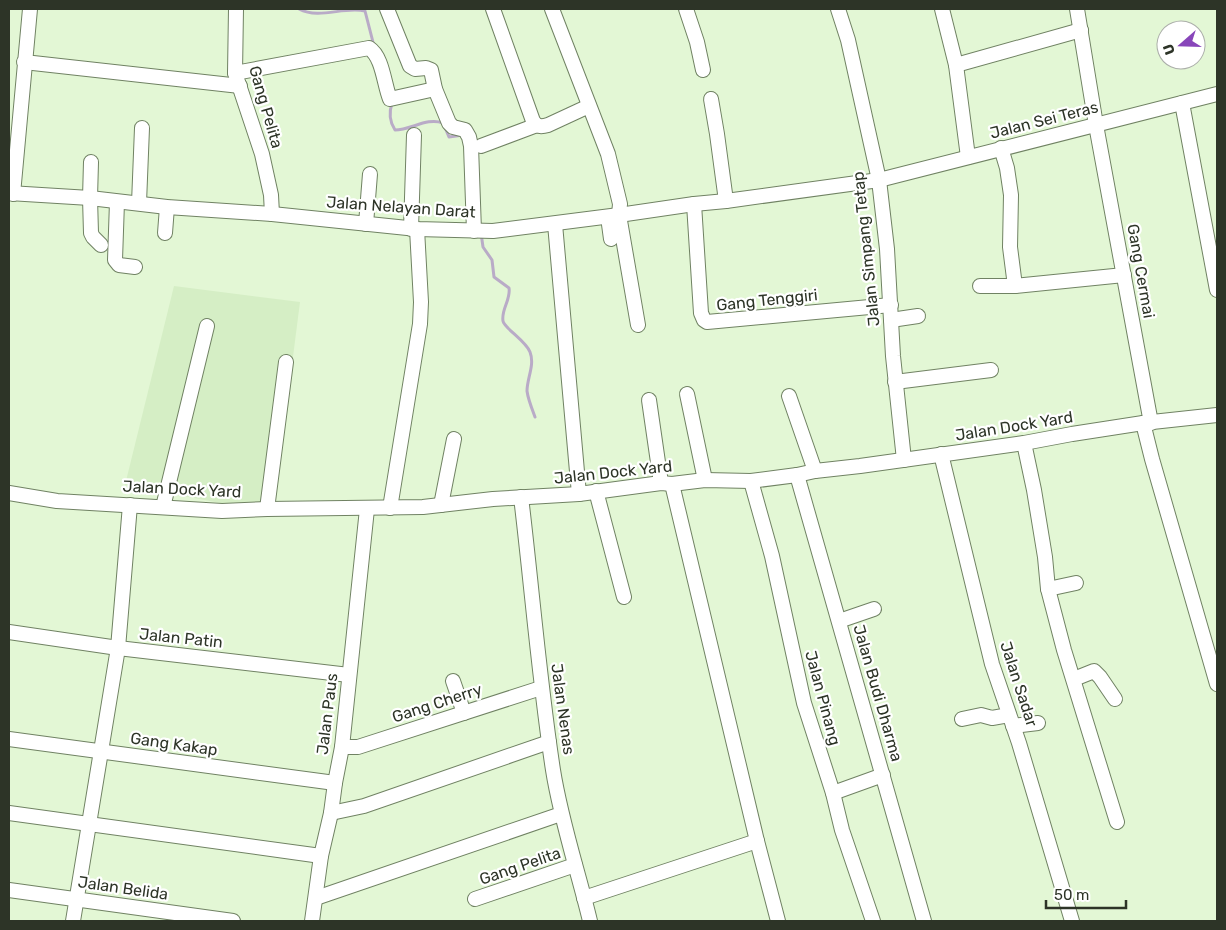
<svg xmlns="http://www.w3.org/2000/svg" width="1226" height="930" font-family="Rubik,sans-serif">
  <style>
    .built { fill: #d5eec5 }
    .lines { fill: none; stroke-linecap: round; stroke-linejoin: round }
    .stream { stroke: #b9abc7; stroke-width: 3 }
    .minor-casing { stroke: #708263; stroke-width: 16 }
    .minor { stroke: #fff; stroke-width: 14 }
    .labels { text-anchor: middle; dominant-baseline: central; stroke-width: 4.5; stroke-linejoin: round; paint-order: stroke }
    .street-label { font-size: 16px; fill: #2d3427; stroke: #fff }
  </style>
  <rect width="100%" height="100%" fill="#e3f7d5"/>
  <path class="built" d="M174,286L300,302L273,513L125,485Z"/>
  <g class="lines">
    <g class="stream">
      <path d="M299,9C320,20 343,6 365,11L374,46"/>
      <path d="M392,103C389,112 389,121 395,130C411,130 427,117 443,123L449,137L463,135"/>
      <path d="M481,233L483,247L492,260L494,277L509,288C511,300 501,309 503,321C504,328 526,341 530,352C535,365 527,378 527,391C528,399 532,409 535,417"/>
    </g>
    <g class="minor-casing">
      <g id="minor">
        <path d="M236,9L235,73L262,154L271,195L272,214"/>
        <path d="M387,9L410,66L415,69L426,68L431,70L435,89L449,123L453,127L465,130L469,137L471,146L474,231"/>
        <path d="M493,9L533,121C537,127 541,127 548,125L589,106"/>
        <path d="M552,9L608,154L620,204L619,215L638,325"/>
        <path d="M686,9L697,42L703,70"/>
        <path d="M838,9L848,40L879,180L887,249L893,356L904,460"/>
        <path d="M942,9L956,65L968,157"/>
        <path d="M1077,9L1096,125L1151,423"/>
        <path d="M24,62L240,86"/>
        <path d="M956,65L1081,30"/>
        <path d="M235,73L369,48C383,57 384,85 390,99L435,89"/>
        <path d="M711,99L717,134L726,201"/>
        <path d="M1182,103L1217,290"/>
        <path d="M481,146L537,125"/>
        <path d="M1001,148L1007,168L1011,195L1010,247L1015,286"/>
        <path d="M91,162L90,198L91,233L93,237L101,245"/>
        <path d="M9,193L90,198L167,207L272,214L417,229L493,231L619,215L694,204L726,201L879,180L1217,94"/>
        <path d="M13,194L30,9"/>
        <path d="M117,202L115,260L119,265L135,267"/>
        <path d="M139,203L142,128"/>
        <path d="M694,204L701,313L704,320L707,322L891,305"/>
        <path d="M608,217L611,239"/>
        <path d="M366,224L370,174"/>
        <path d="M555,224L579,494"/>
        <path d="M411,229L414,135"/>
        <path d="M165,233L167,207"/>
        <path d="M980,286H1015L1124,275"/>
        <path d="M891,320L918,316"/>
        <path d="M895,382L991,370"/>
        <path d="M687,394L705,480"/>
        <path d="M789,396L815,471"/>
        <path d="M649,400L661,483"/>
        <path d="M1143,423L1152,459L1217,684"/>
        <path d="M1024,443L1034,490L1045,557L1048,589L1064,650L1117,822"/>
        <path d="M941,454L992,664L1019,743L1072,921"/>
        <path d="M797,475L924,921"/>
        <path d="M751,481L772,556L804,703L833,793L842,830L873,921"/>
        <path d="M672,484L757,841L778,921"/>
        <path d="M596,491L624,597"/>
        <path d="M9,493L57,501L222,511L267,509L423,507L493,499L579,494L661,483L672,484L705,480L751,481L797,475L815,471L860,466L1024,443L1072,434L1143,423L1217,415"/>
        <path d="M521,497C532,588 539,679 553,770C561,821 578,871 590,921"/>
        <path d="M441,505L454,439"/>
        <path d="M163,507L207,326"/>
        <path d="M390,508L420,324L421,302L417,229"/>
        <path d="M267,509L286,362"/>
        <path d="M1048,589L1076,583"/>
        <path d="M839,621L874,609"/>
        <path d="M9,632L118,648L349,675"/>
        <path d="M1074,679L1094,671L1100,677L1115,699"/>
        <path d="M453,681L464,713"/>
        <path d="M962,719L981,715L992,718L1009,715"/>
        <path d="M1013,726L1038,723"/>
        <path d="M9,739L335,783"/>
        <path d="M342,747H358L541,688"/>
        <path d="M833,793L883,775"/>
        <path d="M9,813L321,856"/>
        <path d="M331,813L364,806L549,742"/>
        <path d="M9,890L233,921"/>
        <path d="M316,898L561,814"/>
        <path d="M584,898L757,841"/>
        <path d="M475,899L575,865"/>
        <path d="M73,921L118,648L130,505"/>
        <path d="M312,921L321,856L331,813L335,783L342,747L367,509"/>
      </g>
    </g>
    <use href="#minor" class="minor"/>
  </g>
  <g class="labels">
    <g class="street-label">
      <text transform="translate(266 107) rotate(74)">Gang Pelita</text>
      <text transform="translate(1044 120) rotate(-14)">Jalan Sei Teras</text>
      <text transform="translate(401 207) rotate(4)">Jalan Nelayan Darat</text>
      <text transform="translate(866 249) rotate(-96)">Jalan Simpang Tetap</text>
      <text transform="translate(1141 271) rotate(80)">Gang Cermai</text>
      <text transform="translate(767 300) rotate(-6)">Gang Tenggiri</text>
      <text transform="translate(1014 426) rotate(-9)">Jalan Dock Yard</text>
      <text transform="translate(613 472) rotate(-6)">Jalan Dock Yard</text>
      <text transform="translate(182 489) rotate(3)">Jalan Dock Yard</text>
      <text transform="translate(181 638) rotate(6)">Jalan Patin</text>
      <text transform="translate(1019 684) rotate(72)">Jalan Sadar</text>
      <text transform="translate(878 693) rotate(74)">Jalan Budi Dharma</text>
      <text transform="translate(823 698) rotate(75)">Jalan Pinang</text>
      <text transform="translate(437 703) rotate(-18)">Gang Cherry</text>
      <text transform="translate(563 709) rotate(82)">Jalan Nenas</text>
      <text transform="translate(327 714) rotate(-83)">Jalan Paus</text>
      <text transform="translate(174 744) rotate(8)">Gang Kakap</text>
      <text transform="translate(520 866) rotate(-19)">Gang Pelita</text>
      <text transform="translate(123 888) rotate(8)">Jalan Belida</text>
    </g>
  </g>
  <rect width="1226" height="930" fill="none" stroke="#2d3427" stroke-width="20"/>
  <g transform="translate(1181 45) rotate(250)"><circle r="24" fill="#ffffff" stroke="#abaea9"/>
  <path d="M0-4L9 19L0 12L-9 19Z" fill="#8846ba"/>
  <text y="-8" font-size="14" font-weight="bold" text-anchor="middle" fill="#2d3427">U</text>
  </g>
  <path d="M1046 900v8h80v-8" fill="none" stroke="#2d3427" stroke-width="2.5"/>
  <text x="1054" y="900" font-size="15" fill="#2d3427" stroke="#ffffff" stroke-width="4" paint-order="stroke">50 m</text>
</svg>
